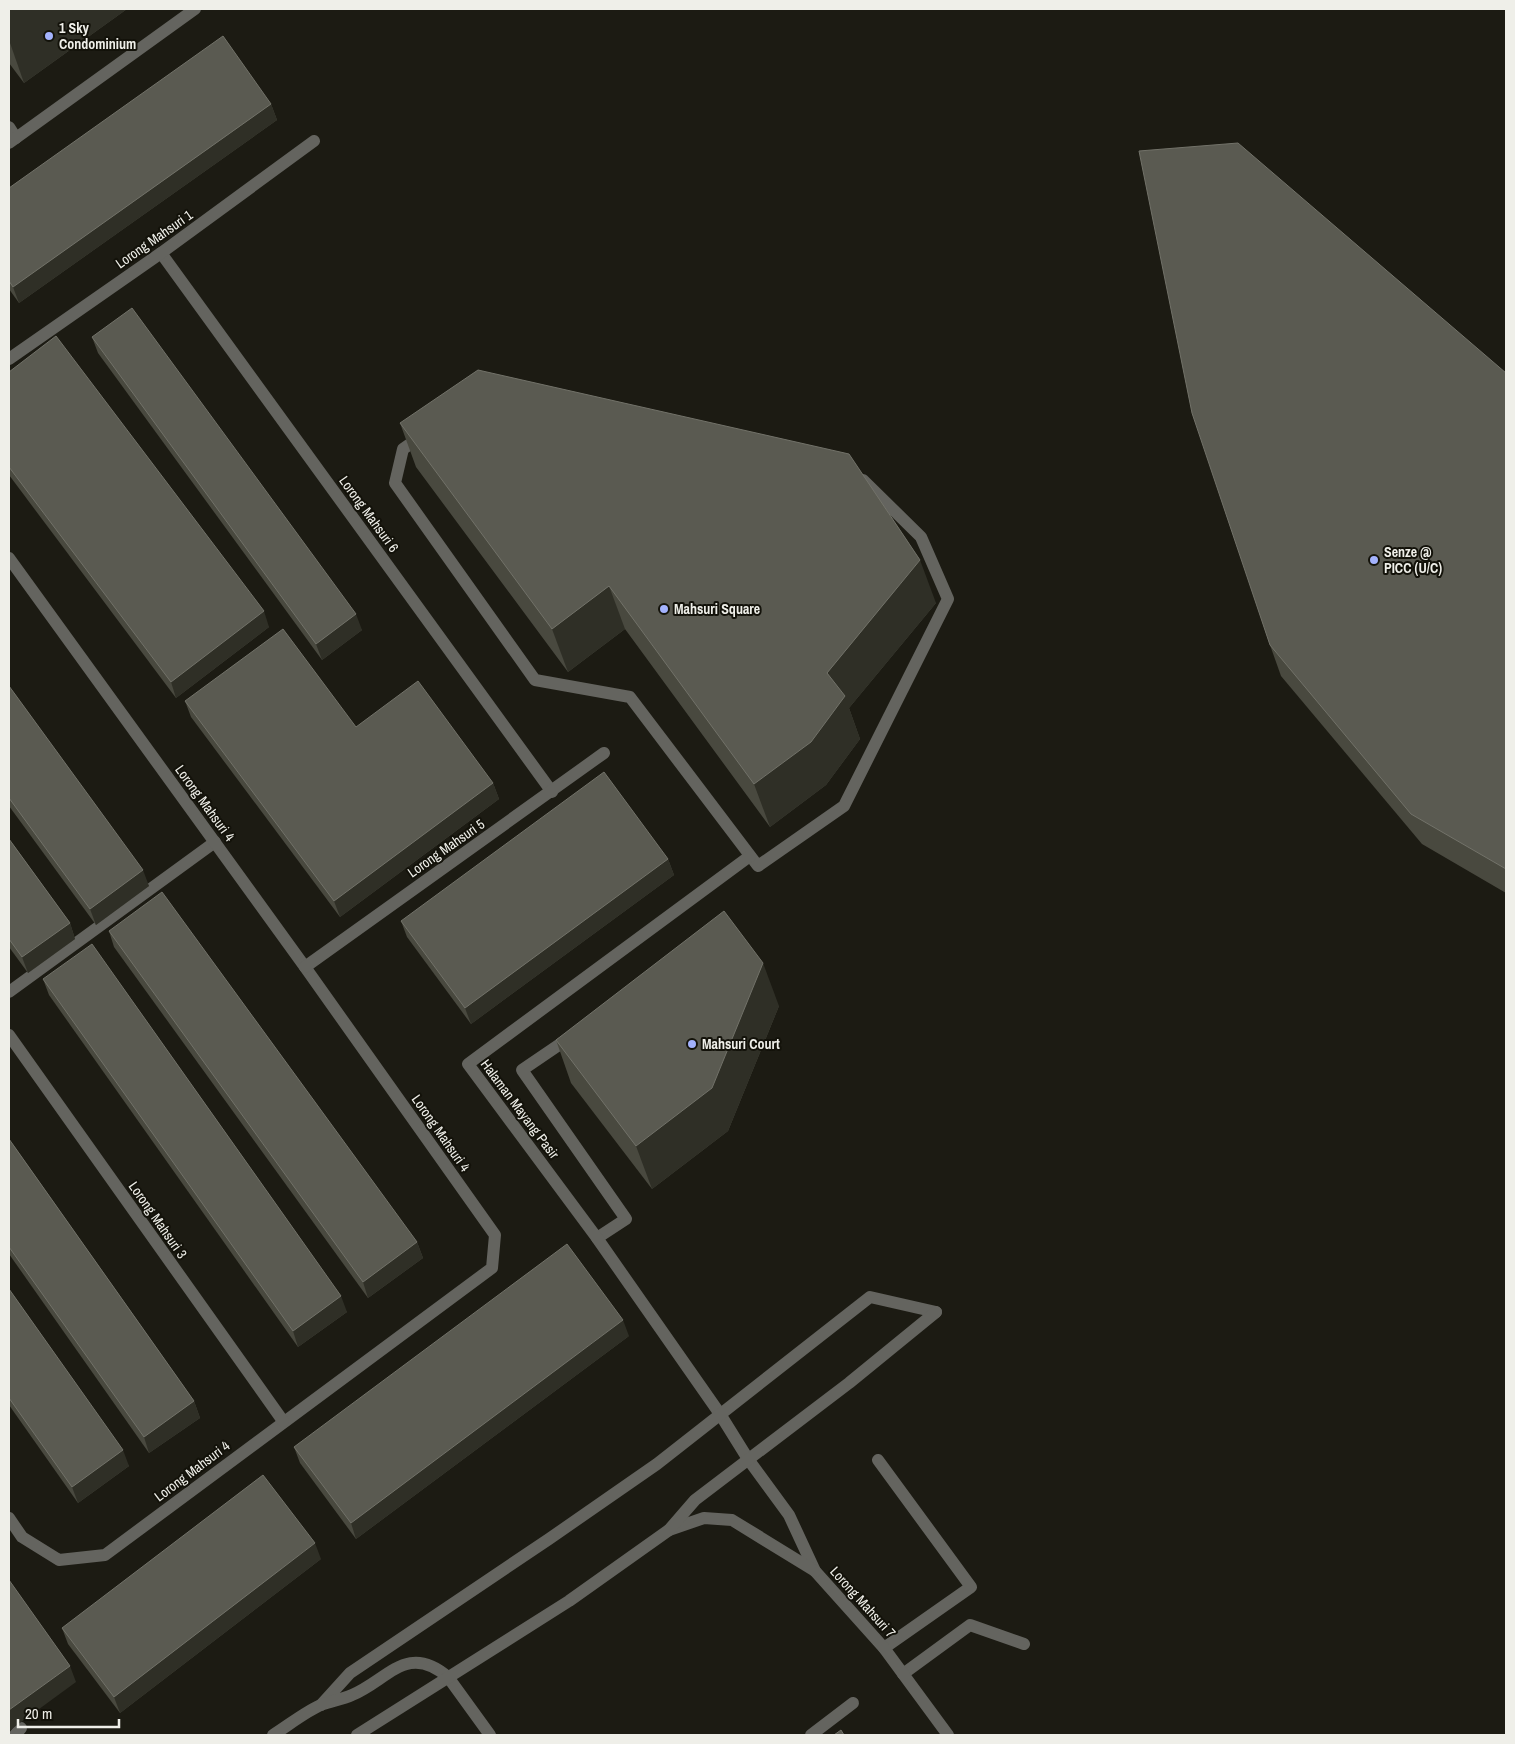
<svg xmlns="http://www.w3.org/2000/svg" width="1515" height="1744" font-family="'Archivo Narrow',sans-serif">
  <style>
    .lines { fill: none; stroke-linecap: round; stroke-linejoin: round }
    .lane { stroke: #64645f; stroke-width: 12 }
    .street { stroke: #64645f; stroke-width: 12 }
    .wall { fill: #49493f }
    .shaded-wall { fill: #2f2f26 }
    .building { fill: #5a5a51; stroke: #727269 }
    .poi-dot { fill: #a3b2fd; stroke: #13120a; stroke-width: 2 }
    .labels { text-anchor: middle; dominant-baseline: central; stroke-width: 4; stroke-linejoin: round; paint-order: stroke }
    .poi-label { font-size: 14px; font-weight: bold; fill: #efefe9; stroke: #13120a; text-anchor: start }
    .street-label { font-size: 14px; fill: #efefe9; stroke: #13120a }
  </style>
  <rect width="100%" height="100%" fill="#1c1b13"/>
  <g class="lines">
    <g class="lane">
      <path d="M9,992L215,842"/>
      <path d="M572,1036L522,1070L626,1219L597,1238"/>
      <path d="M878,1460L971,1587L884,1648"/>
      <path d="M903,1674L970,1625L1024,1644"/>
      <path d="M448,1677L490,1735"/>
      <path d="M15,1735L21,1728"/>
      <path d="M811,1735L853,1703"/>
    </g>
    <g class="street">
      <path d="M9,127L16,138"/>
      <path d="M9,143L195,9"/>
      <path d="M161,253L552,792"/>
      <path d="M9,359L161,253L314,141"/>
      <path d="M479,396L863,480L921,537L948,599L844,806L758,866L630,697L535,680L395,483L403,449Z"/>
      <path d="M9,558L305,967L495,1235L492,1268L105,1555L59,1560L22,1537L9,1518"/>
      <path d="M750,856L468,1064L597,1238L720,1414L748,1459L789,1515L815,1571L884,1648L948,1735"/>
      <path d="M305,967L604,753"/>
      <path d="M9,1035L283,1421"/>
      <path d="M669,1530L704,1518L732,1520L815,1571"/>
      <path d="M321,1705L350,1673L549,1539L657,1464L870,1297L936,1312"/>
      <path d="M273,1735C289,1725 306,1711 323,1704C332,1701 343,1699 352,1695C388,1680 407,1642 448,1677"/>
      <path d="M357,1735L569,1601L669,1530L695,1500L849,1383L936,1312"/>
    </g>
  </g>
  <g class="wall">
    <path d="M9,9H127L24,83L9,63Z"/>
    <path d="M271,104L277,120L19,303L9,289V188Z"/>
    <path d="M92,337L362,630L322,660L98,353Z"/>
    <path d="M9,372L269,627L176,698L9,475Z"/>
    <path d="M1506,373V893L1422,844L1281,676L1270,645Z"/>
    <path d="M400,423L936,603L849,708L860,739L826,785L770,827L625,629L568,672L416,467Z"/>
    <path d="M9,686L149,886L96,925L9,806Z"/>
    <path d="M185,701L356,727L493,783L499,799L340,917L191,717Z"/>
    <path d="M9,839L70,923L75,939L28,973L9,947Z"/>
    <path d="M668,859L674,875L471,1024L407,937L401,921Z"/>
    <path d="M109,931L417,1242L423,1258L368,1298L114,947Z"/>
    <path d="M43,979L347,1312L298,1347L49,995Z"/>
    <path d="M779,1006L728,1131L652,1189L571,1083L556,1040Z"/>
    <path d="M9,1139L194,1401L200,1418L149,1453L9,1254Z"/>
    <path d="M9,1289L129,1466L78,1503L9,1405Z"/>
    <path d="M629,1336L356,1539L300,1463L294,1447Z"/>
    <path d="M321,1559L120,1713L68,1644L62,1628Z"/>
  </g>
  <g class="shaded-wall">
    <path d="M9,9H127L24,83L9,40Z"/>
    <path d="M271,104L277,120L19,303L13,287Z"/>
    <path d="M920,560L936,603L849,708L860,739L826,785L770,827L754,784L827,673Z"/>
    <path d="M609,586L625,629L568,672L552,629Z"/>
    <path d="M264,611L269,627L176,698L171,682Z"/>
    <path d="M356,614L362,630L322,660L316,644Z"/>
    <path d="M493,783L499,799L340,917L334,901Z"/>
    <path d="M668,859L674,875L471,1024L465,1008Z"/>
    <path d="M143,870L149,886L96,925L90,909Z"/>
    <path d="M70,923L75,939L28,973L22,957Z"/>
    <path d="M763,963L779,1006L728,1131L652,1189L636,1146Z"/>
    <path d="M417,1242L423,1258L368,1298L363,1282Z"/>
    <path d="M341,1296L347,1312L298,1347L293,1331Z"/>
    <path d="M623,1320L629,1336L356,1539L351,1523Z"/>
    <path d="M194,1401L200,1418L149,1453L144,1437Z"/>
    <path d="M123,1450L129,1466L78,1503L72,1487Z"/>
    <path d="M315,1543L321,1559L120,1713L114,1697Z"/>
    <path d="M70,1666L76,1682L9,1731V1710Z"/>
  </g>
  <g class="building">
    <path d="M223,36L271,104L13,287L9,281V188Z"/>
    <path d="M1238,143L1506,373V869L1411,814L1270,645L1192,413L1139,151Z"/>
    <path d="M132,308L356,614L316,644L92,337Z"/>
    <path d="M56,336L264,611L171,682L9,467V372Z"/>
    <path d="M478,370L849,454L920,560L827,673L845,696L811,742L754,784L609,586L552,629L400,423Z"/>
    <path d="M283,629L356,727L418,681L493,783L334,901L185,701Z"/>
    <path d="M9,686L143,870L90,909L9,798Z"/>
    <path d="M604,772L668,859L465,1008L401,921Z"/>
    <path d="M9,839L70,923L22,957L9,939Z"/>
    <path d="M162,892L417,1242L363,1282L109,931Z"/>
    <path d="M724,911L763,963L712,1088L636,1146L556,1040Z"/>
    <path d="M92,944L341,1296L293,1331L43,979Z"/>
    <path d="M9,1139L194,1401L144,1437L9,1247Z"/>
    <path d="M567,1244L623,1320L351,1523L294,1447Z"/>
    <path d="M9,1289L123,1450L72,1487L9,1398Z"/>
    <path d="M263,1475L315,1543L114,1697L62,1628Z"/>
    <path d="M9,1580L70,1666L9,1710Z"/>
    <path d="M841,1730L844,1735H834Z"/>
  </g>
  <g class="poi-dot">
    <circle cx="49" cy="36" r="5"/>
    <circle cx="1374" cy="560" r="5"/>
    <circle cx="664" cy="609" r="5"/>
    <circle cx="692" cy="1044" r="5"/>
  </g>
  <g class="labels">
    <g class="poi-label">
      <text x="59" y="28">1 Sky<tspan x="59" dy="16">Condominium</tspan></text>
      <text x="1384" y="552">Senze @<tspan x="1384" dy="16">PICC (U/C)</tspan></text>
      <text x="674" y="609">Mahsuri Square</text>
      <text x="702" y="1044">Mahsuri Court</text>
    </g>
    <g class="street-label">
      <text transform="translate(154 239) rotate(-35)">Lorong Mahsuri 1</text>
      <text transform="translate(369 514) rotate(54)">Lorong Mahsuri 6</text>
      <text transform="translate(205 803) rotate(54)">Lorong Mahsuri 4</text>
      <text transform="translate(446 848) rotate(-35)">Lorong Mahsuri 5</text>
      <text transform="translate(520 1109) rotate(53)">Halaman Mayang Pasir</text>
      <text transform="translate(441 1133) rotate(55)">Lorong Mahsuri 4</text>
      <text transform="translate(158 1220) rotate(55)">Lorong Mahsuri 3</text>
      <text transform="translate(192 1471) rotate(-37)">Lorong Mahsuri 4</text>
      <text transform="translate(863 1602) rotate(48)">Lorong Mahsuri 7</text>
    </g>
  </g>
  <rect width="1515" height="1744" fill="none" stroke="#efefe9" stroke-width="20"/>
  <path d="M18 1719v8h101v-8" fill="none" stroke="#efefe9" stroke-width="2.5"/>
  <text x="25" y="1719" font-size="15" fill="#efefe9" stroke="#13120a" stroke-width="4" paint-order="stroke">20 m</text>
</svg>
